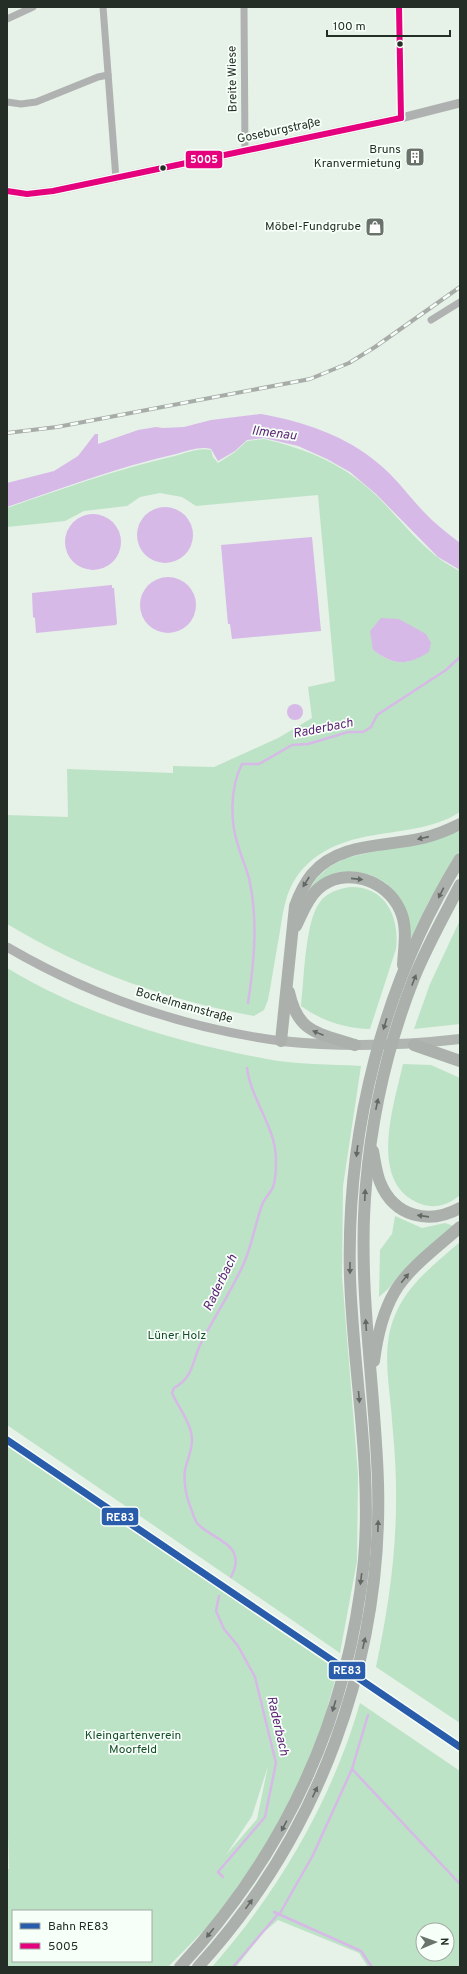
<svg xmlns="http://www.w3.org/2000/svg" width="467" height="1974" font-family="Overpass,sans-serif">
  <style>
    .green { fill: #bde3c6; fill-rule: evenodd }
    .water { fill: #d6b9e7 }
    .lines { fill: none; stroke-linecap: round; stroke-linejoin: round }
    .stream { stroke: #d6b9e7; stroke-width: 2.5 }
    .street { stroke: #b0b2b1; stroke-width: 7 }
    .secondary { stroke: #afb1b1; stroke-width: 9 }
    .primary { stroke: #b0b5b2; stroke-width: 10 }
    .highway { stroke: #acb0ad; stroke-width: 12 }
    .rail-casing { stroke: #a8aca9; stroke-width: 4 }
    .rail { stroke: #f7fff9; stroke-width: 2.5; stroke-dasharray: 8; stroke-linecap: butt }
    .bus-1-casing { stroke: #f7fff9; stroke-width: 9 }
    .bus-1 { stroke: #e5007d; stroke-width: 6 }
    .rail-1-casing { stroke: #f7fff9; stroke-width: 10 }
    .rail-1 { stroke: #295caa; stroke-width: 7 }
    .oneway { fill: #626863 }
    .bus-dot { fill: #252d27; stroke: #f7fff9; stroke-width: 1.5 }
    .labels { text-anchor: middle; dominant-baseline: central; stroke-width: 3.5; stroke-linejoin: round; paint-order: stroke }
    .street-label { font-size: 12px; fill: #252d27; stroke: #f7fff9 }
    .poi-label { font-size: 12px; fill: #252d27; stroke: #f7fff9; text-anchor: end }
    .park-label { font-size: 12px; fill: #144d29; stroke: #f7fff9 }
    .water-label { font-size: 13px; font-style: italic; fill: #5e2577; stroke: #f7fff9 }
    .line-badge { stroke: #f7fff9; stroke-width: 1.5 }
    .badge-label { font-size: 11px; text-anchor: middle; font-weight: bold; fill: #fff }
  </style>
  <rect width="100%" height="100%" fill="#e6f1e8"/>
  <g class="green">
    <path d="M264,439C307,449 344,464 377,496C403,522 426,555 460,571V812C435,828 404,830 375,835C334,841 295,860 285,904C282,915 281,926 279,937C275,958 272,979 268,1000L264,1010L254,1016C163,999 86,971 7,924V815L68,817L67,769L173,773V766L214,767L278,738L312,718L308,687L335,681L318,495L196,506L182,497L160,493L140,497L127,506L84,511L65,521L7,527V508C62,489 117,469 175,456C185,453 200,447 211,450L213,457L218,463L235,452L247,441ZM399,619L410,626L418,658C399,666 390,662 373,650Z"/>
    <path d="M460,831V850L429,901L408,945L406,911L399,897L386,883L371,875L355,872L322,880L307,891L317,878L329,867L346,858Z"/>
    <path d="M350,887C386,886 400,918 396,949L370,1029C346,1029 320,1020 301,1006C304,980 305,921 320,902C327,892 339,889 350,887Z"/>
    <path d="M460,920V1024L414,1029L430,984Z"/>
    <path d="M7,968C84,1015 179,1043 267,1059C297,1065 330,1064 361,1066L343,1186L342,1276L358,1474L357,1561L340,1653L7,1425Z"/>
    <path d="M403,1064L431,1065L460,1078V1195C449,1205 434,1209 421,1204C367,1184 394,1105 403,1064Z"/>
    <path d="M395,1216L422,1228L445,1223L454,1226L402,1272L389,1288L379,1297L380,1250L392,1234Z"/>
    <path d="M460,1242V1723L376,1667C389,1605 397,1550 396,1487C396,1461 393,1434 391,1408C388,1377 382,1343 396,1313C409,1283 436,1263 460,1242Z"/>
    <path d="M7,1446L338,1669L319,1738L276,1834L212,1922L168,1967H7V1869H9L7,1801ZM268,1766L257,1819L226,1855L252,1816ZM13,1911H151V1961H13Z"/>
    <path d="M360,1703L460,1771V1967H368L359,1953L278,1920L264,1932L236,1967H212C279,1891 332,1800 360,1703ZM423,1930H447V1954H423Z"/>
  </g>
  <g class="water">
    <path d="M261,414C304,422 345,435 379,464C395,477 408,495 423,511C434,523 447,533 460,543V570L438,557L376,494L350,472L327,459L298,446L264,438L247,440L235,451L218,461L211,449C201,446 187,451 176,454C118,467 63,488 7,507V483L54,471L78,456L95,434H98V444L138,430L156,427L163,428L184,427L211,420Z"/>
    <circle cx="165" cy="535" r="28"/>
    <circle cx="93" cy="542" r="28"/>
    <path d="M312,537L321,631L232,639L230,624H228L221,545Z"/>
    <circle cx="168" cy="605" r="28"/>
    <path d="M112,585V588H114L117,623L116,625L36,633L35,618L33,617L32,593Z"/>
    <path d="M381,618L399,619L426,634L431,643L429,652C406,666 395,666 373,650L370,631Z"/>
    <circle cx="295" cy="712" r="8"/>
  </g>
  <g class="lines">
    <g class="stream">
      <path d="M248,1003C254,964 258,922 250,883C248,870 241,858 238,845C230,822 230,787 242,764H259L292,745L308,744L348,732H363L371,727L377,715L446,670L460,657"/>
      <path d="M231,1577C249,1543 211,1540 197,1523C195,1520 193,1515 192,1511C187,1500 183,1483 185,1470C187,1460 192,1451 192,1440C192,1424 178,1407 172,1393L174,1388C194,1377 192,1361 201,1343C215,1316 232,1290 244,1263C252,1245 255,1225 261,1208C263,1199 270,1194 273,1187C276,1180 276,1167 276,1160C276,1127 251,1100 247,1068"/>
      <path d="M219,1596L216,1611L224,1629L238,1646L255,1677L276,1763L265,1817L218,1872L223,1877"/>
      <path d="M352,1769L368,1715"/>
      <path d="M274,1912L361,1951L372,1967"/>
      <path d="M279,1915L313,1855L352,1769L460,1884"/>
      <path d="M233,1967L278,1914"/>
    </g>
    <g class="street">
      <path d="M103,7L116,179"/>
      <path d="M244,7L245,151"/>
      <path d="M399,7L401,118"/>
      <path d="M7,19L33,7"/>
      <path d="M7,102L21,104L36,102L98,77L108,75"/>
      <path d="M431,320L460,302"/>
    </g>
    <g class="secondary">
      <path d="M7,191L27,194L53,191L401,118L460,103"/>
      <path d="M7,947C91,996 185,1028 281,1041"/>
    </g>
    <path class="primary" d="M281,1041C341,1047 400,1046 460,1039"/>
    <g class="highway">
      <path d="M296,926C302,914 307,899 318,889C344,866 386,879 400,910C408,927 404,947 403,965"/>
      <path d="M289,992C298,1034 319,1033 355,1045"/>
      <path d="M281,1041L295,906C299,895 304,884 312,874C339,842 386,847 423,838C436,835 448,830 460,824"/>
      <path d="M414,1045L460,1061"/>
      <path d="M373,1151C375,1161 376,1172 380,1182C394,1217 429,1225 460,1208"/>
      <path d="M374,1361C377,1337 382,1314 394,1293C408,1268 439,1246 460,1227"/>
      <path d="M180,1967C286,1852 349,1716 364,1560C372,1465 353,1371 350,1277C346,1130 383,984 460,859"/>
      <path d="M198,1967C318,1836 383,1661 378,1483C375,1384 357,1285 366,1185C372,1114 388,1044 414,978C427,946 444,916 460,885"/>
    </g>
    <g class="rail-casing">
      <path id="rail" d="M7,433L57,427L310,379L349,363L375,347L460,287"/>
    </g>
    <use href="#rail" class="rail"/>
    <g class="bus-1-casing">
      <g id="bus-1">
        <path d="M399,7L401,118"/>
        <path d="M7,191L27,194L53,191L401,118"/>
      </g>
    </g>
    <use href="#bus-1" class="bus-1"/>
    <g class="rail-1-casing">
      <path id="rail-1" d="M7,1440L460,1747"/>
    </g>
    <use href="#rail-1" class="rail-1"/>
  </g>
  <defs><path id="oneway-solid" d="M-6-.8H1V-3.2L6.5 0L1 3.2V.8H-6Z"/></defs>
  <g class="oneway">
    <use href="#oneway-solid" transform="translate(423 838) rotate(167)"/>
    <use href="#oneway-solid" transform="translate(357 879) rotate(6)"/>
    <use href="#oneway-solid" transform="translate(306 882) rotate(123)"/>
    <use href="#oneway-solid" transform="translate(441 893) rotate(117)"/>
    <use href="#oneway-solid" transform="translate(414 980) rotate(-69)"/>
    <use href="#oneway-solid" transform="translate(385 1024) rotate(107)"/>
    <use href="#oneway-solid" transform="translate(318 1033) rotate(-158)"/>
    <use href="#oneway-solid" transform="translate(377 1104) rotate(-78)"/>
    <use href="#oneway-solid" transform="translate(357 1151) rotate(97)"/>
    <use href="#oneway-solid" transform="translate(365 1195) rotate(-87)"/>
    <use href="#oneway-solid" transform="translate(423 1216) rotate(-172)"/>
    <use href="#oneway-solid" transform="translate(350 1268) rotate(90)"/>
    <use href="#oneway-solid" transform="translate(405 1278) rotate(-51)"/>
    <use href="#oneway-solid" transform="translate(366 1325) rotate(-94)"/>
    <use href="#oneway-solid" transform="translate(359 1397) rotate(85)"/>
    <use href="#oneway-solid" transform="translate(378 1526) rotate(-88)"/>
    <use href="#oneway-solid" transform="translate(361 1579) rotate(97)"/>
    <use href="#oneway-solid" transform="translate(364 1643) rotate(-77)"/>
    <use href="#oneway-solid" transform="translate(334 1706) rotate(107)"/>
    <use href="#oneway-solid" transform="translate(315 1792) rotate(-65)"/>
    <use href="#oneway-solid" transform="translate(284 1826) rotate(118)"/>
    <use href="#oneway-solid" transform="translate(249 1904) rotate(-54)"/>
    <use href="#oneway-solid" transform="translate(210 1933) rotate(129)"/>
  </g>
  <defs>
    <g id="building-square" transform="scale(1)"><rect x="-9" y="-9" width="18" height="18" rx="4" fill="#69726b" stroke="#f7fff9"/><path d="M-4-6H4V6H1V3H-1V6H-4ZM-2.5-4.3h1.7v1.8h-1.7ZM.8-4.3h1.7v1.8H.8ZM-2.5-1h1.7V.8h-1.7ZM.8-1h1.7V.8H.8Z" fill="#fff"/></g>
    <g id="shop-square" transform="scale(1)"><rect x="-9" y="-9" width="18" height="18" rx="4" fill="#69726b" stroke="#f7fff9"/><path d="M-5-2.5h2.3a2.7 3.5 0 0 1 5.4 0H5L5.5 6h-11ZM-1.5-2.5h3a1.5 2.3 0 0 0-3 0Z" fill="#fff"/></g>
  </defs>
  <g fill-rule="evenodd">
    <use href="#building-square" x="415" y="157"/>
    <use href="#shop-square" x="375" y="227"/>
  </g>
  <g class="bus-dot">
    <circle cx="400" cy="44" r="3.5"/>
    <circle cx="163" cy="168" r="3.5"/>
  </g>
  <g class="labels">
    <g class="street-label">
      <text transform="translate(233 79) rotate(-91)">Breite Wiese</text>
      <text transform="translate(279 131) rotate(-12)">Goseburgstraße</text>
      <text transform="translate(184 1006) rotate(16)">Bockelmannstraße</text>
    </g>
    <g class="poi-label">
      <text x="401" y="150">Bruns<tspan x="401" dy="14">Kranvermietung</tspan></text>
      <text x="361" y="227">Möbel-Fundgrube</text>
    </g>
    <g class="park-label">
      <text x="177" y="1336">Lüner Holz</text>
      <text x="133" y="1736">Kleingartenverein<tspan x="133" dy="14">Moorfeld</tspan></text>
    </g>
    <g class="water-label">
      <text transform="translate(274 434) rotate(7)">Ilmenau</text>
      <text transform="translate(323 729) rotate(-11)">Raderbach</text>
      <text transform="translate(221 1283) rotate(-64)">Raderbach</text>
      <text transform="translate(277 1726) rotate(77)">Raderbach</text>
    </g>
  </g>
  <g class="line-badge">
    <rect x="185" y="150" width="38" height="19" rx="4" fill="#e5007d"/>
    <rect x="101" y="1507" width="38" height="19" rx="4" fill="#295caa"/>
    <rect x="328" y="1661" width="38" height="19" rx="4" fill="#295caa"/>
  </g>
  <g class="badge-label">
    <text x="204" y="163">5005</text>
    <text x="120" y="1521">RE83</text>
    <text x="347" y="1674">RE83</text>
  </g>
  <rect width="467" height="1974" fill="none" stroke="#252d27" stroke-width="16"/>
  <rect x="12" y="1910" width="140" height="52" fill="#f7fff9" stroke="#a3aba5"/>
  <rect x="20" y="1923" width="20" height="6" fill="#295caa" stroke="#a3aba5"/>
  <text x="48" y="1930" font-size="12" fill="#252d27">Bahn RE83</text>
  <rect x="20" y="1943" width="20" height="6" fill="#e5007d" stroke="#a3aba5"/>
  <text x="48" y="1950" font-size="12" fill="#252d27">5005</text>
  <g transform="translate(435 1942) rotate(88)"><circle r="19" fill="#f7fff9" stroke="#a3aba5"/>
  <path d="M0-3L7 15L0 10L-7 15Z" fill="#69726b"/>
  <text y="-6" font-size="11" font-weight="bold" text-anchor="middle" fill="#252d27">N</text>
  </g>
  <path d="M327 30v6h123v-6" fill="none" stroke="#252d27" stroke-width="2"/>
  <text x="333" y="30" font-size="12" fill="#252d27" stroke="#f7fff9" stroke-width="3" paint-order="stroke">100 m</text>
</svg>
